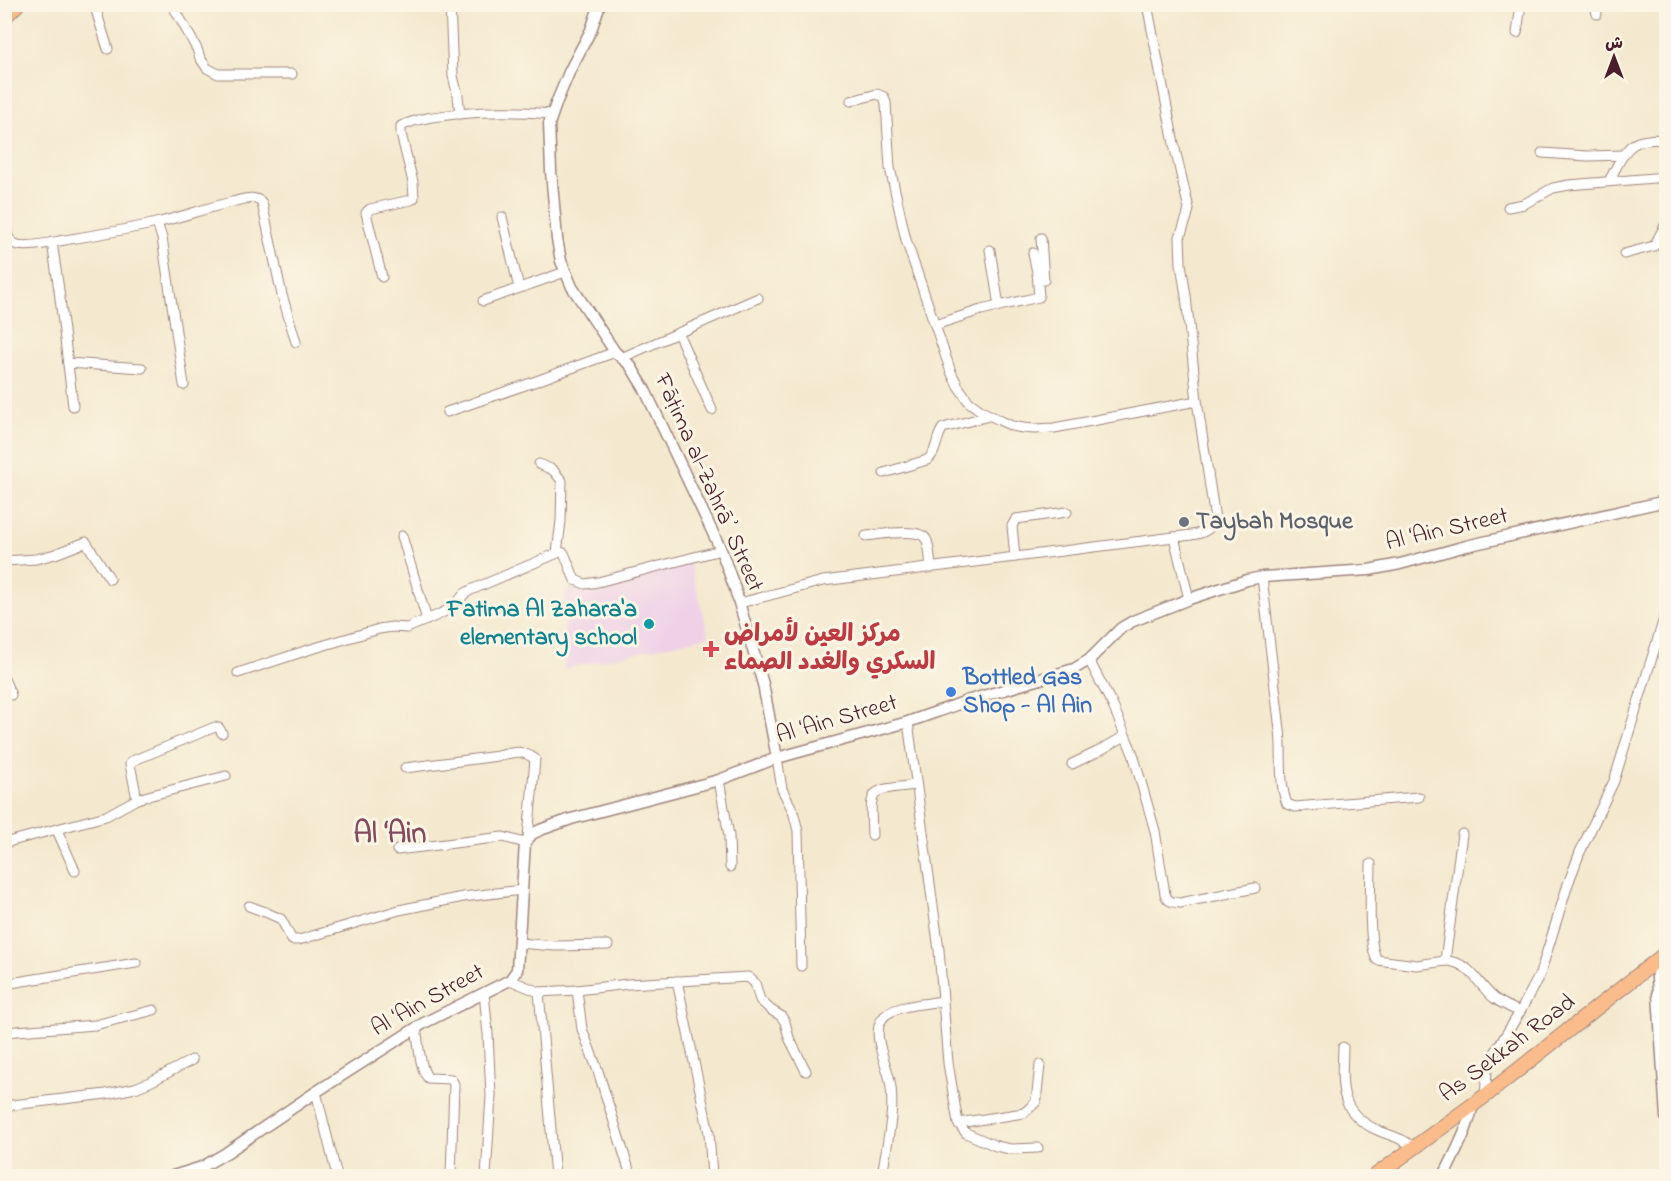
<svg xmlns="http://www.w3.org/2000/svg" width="1671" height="1181" font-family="'Indie Flower','Playpen Sans Arabic',sans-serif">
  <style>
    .built { fill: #eed0e7 }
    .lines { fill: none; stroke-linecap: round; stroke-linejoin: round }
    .minor-casing { stroke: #9f847d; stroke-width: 11 }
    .tertiary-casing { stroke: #9f847d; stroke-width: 13 }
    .primary-casing { stroke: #9f847d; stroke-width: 16 }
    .trunk-casing { stroke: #9f847d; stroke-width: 17 }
    .minor { stroke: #fff; stroke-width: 9 }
    .tertiary { stroke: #fff; stroke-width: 10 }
    .primary { stroke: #fabc8b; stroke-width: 14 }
    .trunk { stroke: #fabc8b; stroke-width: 15 }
    .worship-dot { fill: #6b7280; stroke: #fcf5e5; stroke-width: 2 }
    .culture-dot { fill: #0f9aa8; stroke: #fcf5e5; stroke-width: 2 }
    .health-dot { fill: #e0444e; stroke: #fcf5e5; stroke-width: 2 }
    .shop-dot { fill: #3f7fe0; stroke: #fcf5e5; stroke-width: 2 }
    .labels { text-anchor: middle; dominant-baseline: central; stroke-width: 6; stroke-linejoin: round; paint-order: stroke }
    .street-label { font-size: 24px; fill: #4a1f2b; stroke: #fcf5e5 }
    .worship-label { font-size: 24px; font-weight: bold; fill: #5b616d; stroke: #fcf5e5; text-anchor: start }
    .culture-label { font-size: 24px; font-weight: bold; fill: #0d838f; stroke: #fcf5e5; text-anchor: end }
    .health-label { font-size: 24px; font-weight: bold; fill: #be3a42; stroke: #fcf5e5; text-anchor: start }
    .shop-label { font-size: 24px; font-weight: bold; fill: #366cbe; stroke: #fcf5e5; text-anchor: start }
    .district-label { font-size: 30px; font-weight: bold; fill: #824a5c; stroke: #fcf5e5 }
  </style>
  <rect width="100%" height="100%" fill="#fcf5e5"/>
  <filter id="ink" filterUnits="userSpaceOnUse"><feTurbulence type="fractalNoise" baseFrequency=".0167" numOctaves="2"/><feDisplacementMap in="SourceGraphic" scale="12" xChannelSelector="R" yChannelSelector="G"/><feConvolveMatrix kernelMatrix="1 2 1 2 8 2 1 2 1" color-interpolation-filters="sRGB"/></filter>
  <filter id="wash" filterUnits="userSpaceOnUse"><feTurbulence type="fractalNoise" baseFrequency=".008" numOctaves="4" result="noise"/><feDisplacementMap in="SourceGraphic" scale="24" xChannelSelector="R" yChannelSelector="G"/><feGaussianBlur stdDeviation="1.35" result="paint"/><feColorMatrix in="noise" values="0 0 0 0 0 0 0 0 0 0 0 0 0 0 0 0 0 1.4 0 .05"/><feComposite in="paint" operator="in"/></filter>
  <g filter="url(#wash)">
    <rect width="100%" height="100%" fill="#f4e9cf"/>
    <path class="built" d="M689,560L709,636L564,669L565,590Z"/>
  </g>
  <g filter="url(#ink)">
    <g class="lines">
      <g class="minor-casing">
        <g id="minor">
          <path d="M94,4L108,49"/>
          <path d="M172,4L197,49L200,58L207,68L218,74H292"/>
          <path d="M450,4L453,76L458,96L460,114"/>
          <path d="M1595,4L1597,14"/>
          <path d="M1517,33L1521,4"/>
          <path d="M851,101L877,94L884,97L886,103L890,168L906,240L951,372L958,386L969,402L980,410L999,420L1012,426L1023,428L1035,429L1054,428L1197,401"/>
          <path d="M1542,153L1588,156L1624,155"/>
          <path d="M1609,181C1617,168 1624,144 1642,141C1650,139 1659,139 1666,139"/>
          <path d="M1508,207L1524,204L1553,188L1569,185L1666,177"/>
          <path d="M502,217L519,288"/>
          <path d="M157,223L162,238L184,385"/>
          <path d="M4,224C7,231 7,241 15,244C26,249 53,242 65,240C95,235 126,230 156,223C182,217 206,208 232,202C241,200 255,194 262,203L282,295L296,342"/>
          <path d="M1041,238L1044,280"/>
          <path d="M52,242L59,290L73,406"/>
          <path d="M990,250L999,306"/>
          <path d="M1624,254L1654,246L1666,224"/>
          <path d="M382,277L366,213L370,209L411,200L414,198L413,182L401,134V126C418,118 438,116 457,114C489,111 519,111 552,114"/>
          <path d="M483,301L565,272"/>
          <path d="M935,325L981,310L1039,297L1037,272L1033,253"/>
          <path d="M678,333L712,410"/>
          <path d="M621,358L758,298"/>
          <path d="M68,363L142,368"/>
          <path d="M447,412L531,383L615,352"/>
          <path d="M539,464L553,470L562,481L561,521L557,553"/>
          <path d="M884,473L927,460C938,452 935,438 943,428L989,416"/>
          <path d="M402,536L427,620"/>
          <path d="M866,536C879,535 919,527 926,539C930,545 930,561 931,568"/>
          <path d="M1174,537L1189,599"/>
          <path d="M1015,557L1012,526L1016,519L1067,512"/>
          <path d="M4,561L36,559L55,554L86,542L110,579"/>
          <path d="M1262,577C1268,628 1274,679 1280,730C1283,754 1278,780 1287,804L1295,807L1419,797"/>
          <path d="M740,603L823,581L1174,537C1189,535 1210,536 1215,519L1197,401L1186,296L1181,264L1180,237L1187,217L1189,209L1175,149L1147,4"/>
          <path d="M1089,660L1113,706L1133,754L1155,831L1165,894C1168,902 1171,902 1180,903L1255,888"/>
          <path d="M238,673L308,650L379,629L392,627L407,628L438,615L455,606L464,594L471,590L560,552L564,553L575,580L585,584L598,582L721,550"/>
          <path d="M4,679L11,695"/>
          <path d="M908,722L939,950L948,1063L958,1123L966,1133L996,1146L1010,1149L1038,1148"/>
          <path d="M777,758L782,789L793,811L798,831L801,966"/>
          <path d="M1072,764L1097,752L1125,736"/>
          <path d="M405,768L498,756C514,752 521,749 535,759L528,838"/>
          <path d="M719,780L729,836L730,867"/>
          <path d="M137,799L130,764L132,761L215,727L219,728L222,733"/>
          <path d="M57,830L75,871"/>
          <path d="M1462,834L1445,961C1470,961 1477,984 1494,998C1502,1004 1511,1008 1520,1012"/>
          <path d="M872,835C870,786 868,791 916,785"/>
          <path d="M4,843L106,816L137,799L148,796L226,776"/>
          <path d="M397,850L503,837L525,843"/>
          <path d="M1371,864C1371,886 1367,943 1377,960L1417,965L1445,961"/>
          <path d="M249,906L265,912L281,919L292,940H299L399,910L463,897L522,890"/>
          <path d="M519,943L555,946L608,945"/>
          <path d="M510,980L539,992L577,990L628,984L748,977L755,983L760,1000L771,1010L781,1016L785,1022L789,1038L806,1071"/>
          <path d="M677,981L709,1133L712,1176"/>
          <path d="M4,984L136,963"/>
          <path d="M577,990L582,1029L598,1071L631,1176"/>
          <path d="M539,992L555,1176"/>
          <path d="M484,993L488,1034L491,1096L486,1176"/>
          <path d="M416,1029C419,1042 419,1068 428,1078L451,1079L454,1084L451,1176"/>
          <path d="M4,1032L95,1025L154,1010"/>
          <path d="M1343,1047C1342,1084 1337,1112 1377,1130C1390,1136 1404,1138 1414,1148"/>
          <path d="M316,1092L337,1176"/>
          <path d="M1485,1096L1487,1071L1494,1054L1520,1012L1540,974L1568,884L1580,852L1614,781L1666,612"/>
          <path d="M4,1106L106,1094L135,1088L152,1081L192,1060"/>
          <path d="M958,1123L1024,1113L1036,1102L1040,1065"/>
          <path d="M882,1176C886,1146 896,1111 890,1081C887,1064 871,1035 882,1019C891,1005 927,1004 942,1001"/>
        </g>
      </g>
      <g class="tertiary-casing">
        <g id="tertiary">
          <path d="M600,4L591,30L570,70L557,101L549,124L551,171L557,239L561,261L572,287L615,352L630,365L644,388L721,550L735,589L763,684L777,758"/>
          <path d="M1656,963L1666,1117"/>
          <path d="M173,1176L202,1167L226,1153L316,1092L424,1023L510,980L517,970L525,843L532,834L540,830L571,819L719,780L777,758L908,722L970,700L1074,669L1089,660L1121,628L1133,621L1189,599L1247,580L1262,577L1369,570L1400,564L1466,546L1666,501"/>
          <path d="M1444,1176C1455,1153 1468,1130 1473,1104"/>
        </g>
      </g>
      <g class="primary-casing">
        <path id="primary" d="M1375,1176L1485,1096L1666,953"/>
      </g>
      <g class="trunk-casing">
        <path id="trunk" d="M4,17L17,4"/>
      </g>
      <use href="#minor" class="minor"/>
      <use href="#tertiary" class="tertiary"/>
      <use href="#primary" class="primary"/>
      <use href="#trunk" class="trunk"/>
    </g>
  </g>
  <circle class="worship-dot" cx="1184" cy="522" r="6"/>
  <circle class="culture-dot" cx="649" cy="624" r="6"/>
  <path class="health-dot" d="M708 640h6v6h6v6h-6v6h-6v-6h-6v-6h6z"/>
  <circle class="shop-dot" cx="951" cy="692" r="6"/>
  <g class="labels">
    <g class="street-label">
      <text transform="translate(708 483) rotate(66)">Fāṭima al-Zahrāʾ Street</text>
      <text transform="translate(1447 530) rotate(-13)">Al ‘Ain Street</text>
      <text transform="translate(837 720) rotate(-16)">Al ‘Ain Street</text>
      <text transform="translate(428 1001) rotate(-29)">Al ‘Ain Street</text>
      <text transform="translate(1508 1049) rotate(-37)">As Sekkah Road</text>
    </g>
    <g class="worship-label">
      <text x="1196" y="522">Taybah Mosque</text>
    </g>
    <g class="culture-label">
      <text x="637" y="610">Fatima Al Zahara'a<tspan x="637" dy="28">elementary school</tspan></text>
    </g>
    <g class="health-label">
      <text x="724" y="635">مركز العين لأمراض<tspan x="724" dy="28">السكري والغدد الصماء</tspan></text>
    </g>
    <g class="shop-label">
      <text x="963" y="678">Bottled Gas<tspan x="963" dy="28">Shop - Al Ain</tspan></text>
    </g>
    <g class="district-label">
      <text x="390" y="835">Al ‘Ain</text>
    </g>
  </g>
  <rect width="1671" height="1181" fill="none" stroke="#fcf5e5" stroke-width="24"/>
  <g transform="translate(1614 57)" stroke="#fcf5e5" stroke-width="4.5" paint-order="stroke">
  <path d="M0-4.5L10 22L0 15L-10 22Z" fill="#4a1f2b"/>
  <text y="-9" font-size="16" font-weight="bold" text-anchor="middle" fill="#4a1f2b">ش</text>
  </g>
</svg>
